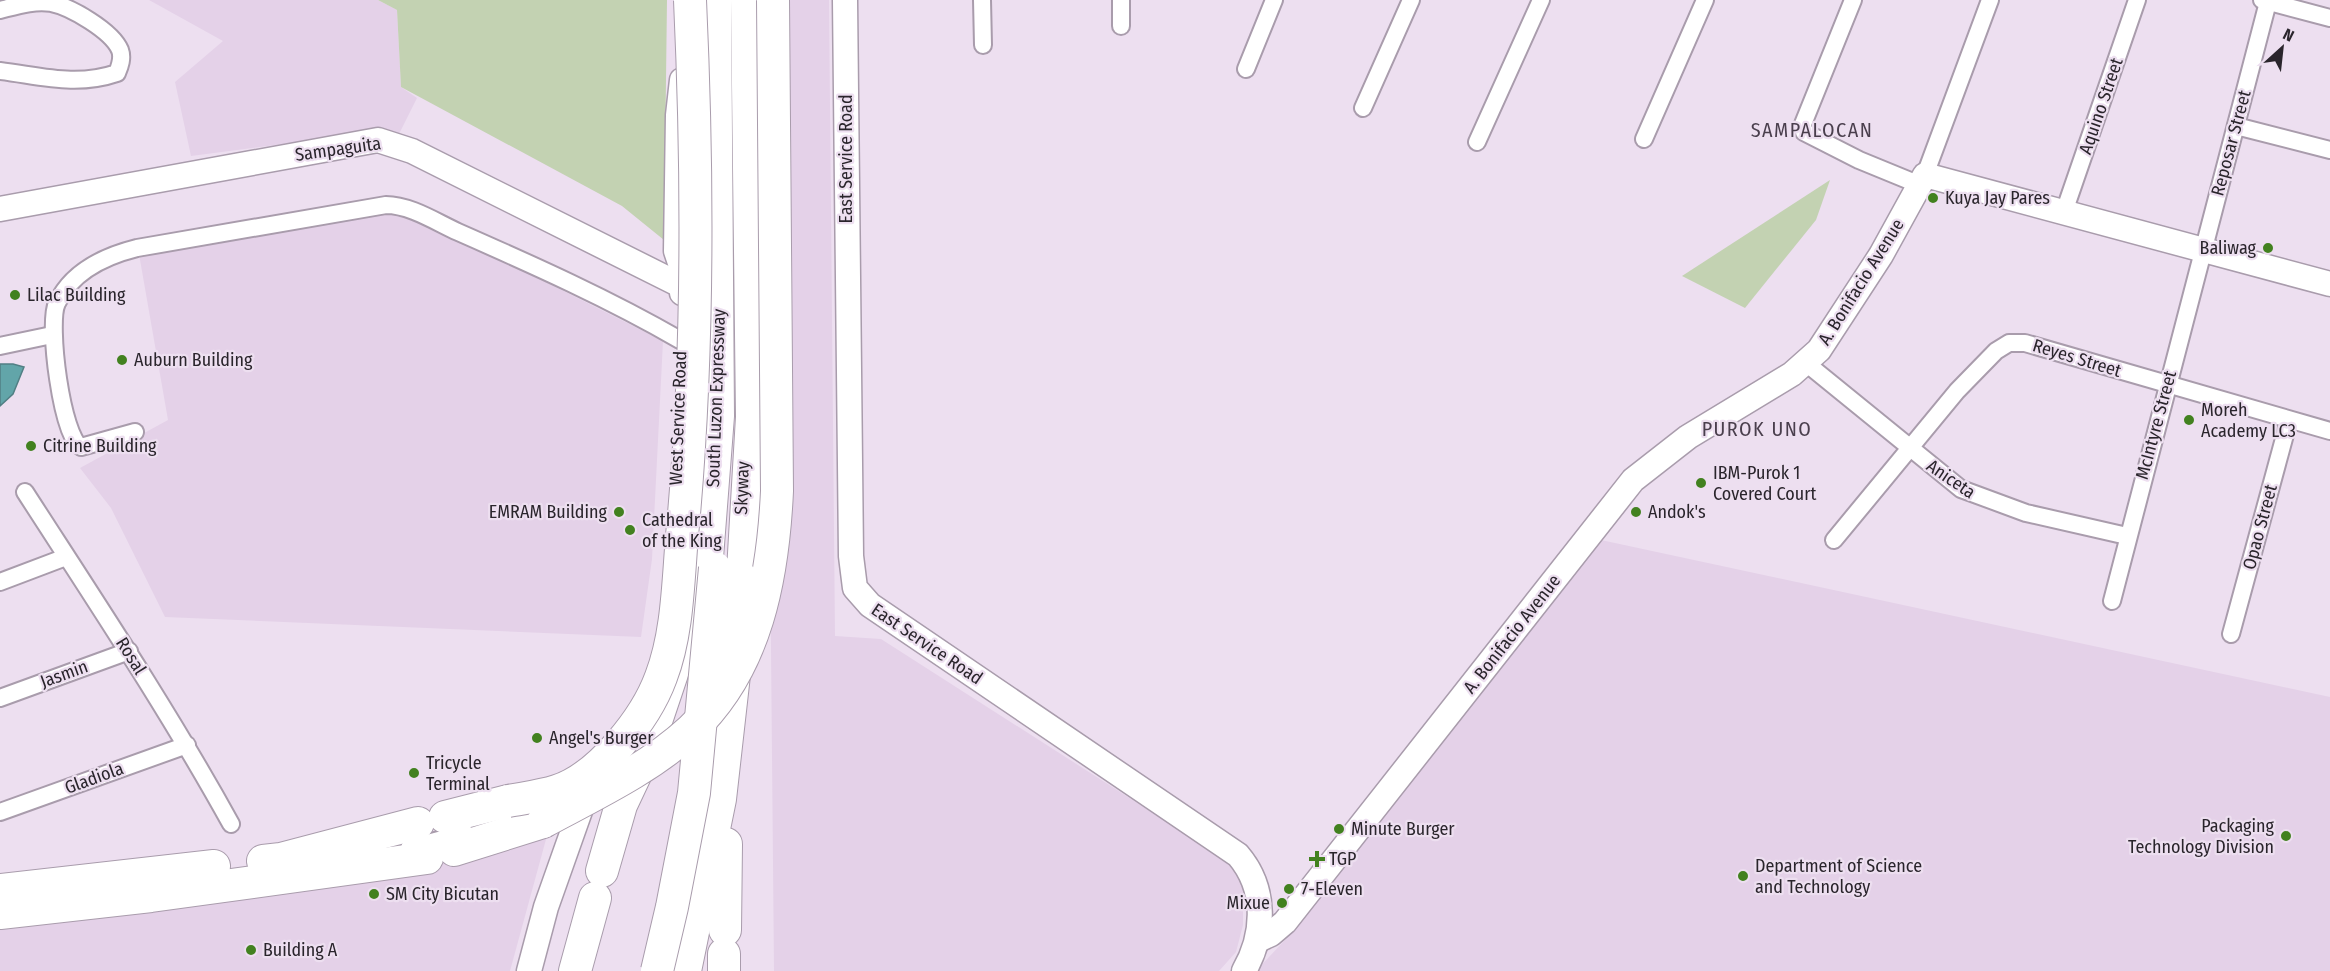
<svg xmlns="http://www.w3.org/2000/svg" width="2330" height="971" font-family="'Fira Sans Condensed',sans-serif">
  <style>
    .built { fill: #e4d1e8 }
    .green { fill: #c3d2b2 }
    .water { fill: #62a5a9; stroke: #517f84; stroke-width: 1.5 }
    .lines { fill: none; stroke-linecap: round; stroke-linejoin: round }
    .street-casing { stroke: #a99cac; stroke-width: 20 }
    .secondary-casing { stroke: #a99cac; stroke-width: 27 }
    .highway-casing { stroke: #a99cac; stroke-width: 34 }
    .street { stroke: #fff; stroke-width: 16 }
    .secondary { stroke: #fff; stroke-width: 24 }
    .highway { stroke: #fff; stroke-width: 32 }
    .highway-bridge-casing { stroke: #a99cac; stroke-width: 34; stroke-linecap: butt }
    .highway-bridge { stroke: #fff; stroke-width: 32 }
    .poi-dot { fill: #42811f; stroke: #eddff0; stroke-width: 2 }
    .labels { text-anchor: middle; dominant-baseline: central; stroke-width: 4.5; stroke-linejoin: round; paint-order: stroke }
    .street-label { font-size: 18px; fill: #2a252c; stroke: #eddff0 }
    .poi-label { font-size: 18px; fill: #2a252c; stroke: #eddff0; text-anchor: start }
    .neighbourhood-label { font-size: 20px; letter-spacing: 1.5px; fill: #4a3f4d; stroke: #eddff0 }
  </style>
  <rect width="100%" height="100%" fill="#eddff0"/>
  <g class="built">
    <path d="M149,0H378L397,10L401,87L417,98L399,134L388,130L191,156L175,82L223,41Z"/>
    <path d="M765,0H829L835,636L881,639L1228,861L1237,872L1243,886V925L1236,952L1219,971H774Z"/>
    <path d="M399,208L663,341L652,559L641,637L165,617L111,508L80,468L168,420L139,254Z"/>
    <path d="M1601,540L2330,697V971H1256L1284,941Z"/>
    <path d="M548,832L510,971H0V922L430,867Z"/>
  </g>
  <g class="green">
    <path d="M378,0H667L664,240L622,206L401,87L397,10Z"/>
    <path d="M1830,180L1816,220L1745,308L1682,276Z"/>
  </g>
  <path class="water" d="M0,364H13L24,367L13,394L0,406Z"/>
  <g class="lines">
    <g class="street-casing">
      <g id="street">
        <path d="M982,0L983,45"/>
        <path d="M1853,0L1803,124L1804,132L1859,160L1920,185"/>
        <path d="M2262,0L2330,18"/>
        <path d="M0,10C16,6 35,0 51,3C71,7 112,31 120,50C123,58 120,66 117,73C76,87 41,76 0,71"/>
        <path d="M1121,26V0"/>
        <path d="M1246,69L1274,0"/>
        <path d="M1363,108L1411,0"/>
        <path d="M2236,126L2330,150"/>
        <path d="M1644,139L1705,0"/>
        <path d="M1477,142L1541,0"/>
        <path d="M1925,175L1990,0"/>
        <path d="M2064,212L2137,0"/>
        <path d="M0,346L52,335"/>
        <path d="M1806,363L1961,489L2026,513L2127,536"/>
        <path d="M135,432L81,447C62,438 47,323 57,303C72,271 105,256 137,248L386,205C410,205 436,222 458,232C533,265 609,299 680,340"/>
        <path d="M25,492C96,602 168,710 231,824"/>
        <path d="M1834,540L1957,391L1996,351L2009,343H2025L2330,431"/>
        <path d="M0,582L66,557"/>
        <path d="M2112,601L2268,2"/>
        <path d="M2231,634L2289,420"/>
        <path d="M0,698L129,651"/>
        <path d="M0,812L187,745"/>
        <path d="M409,848L465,833"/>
      </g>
    </g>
    <g class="secondary-casing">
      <g id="secondary">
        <path d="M845,0L851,556L855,588L870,605L1238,855C1267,889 1265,934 1244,971"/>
        <path d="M0,209L378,140L412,151L682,286"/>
        <path d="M682,293V269L676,251L678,115L682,80"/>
        <path d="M1258,940L1271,934L1285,922L1633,480L1688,437L1792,374L1819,350L1881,255L1925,175L2330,284"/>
        <path d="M529,971L546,907L586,794"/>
      </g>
    </g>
    <g class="highway-casing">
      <g id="highway">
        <path d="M704,596L718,416L715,0"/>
        <path d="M741,605L752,417L747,0"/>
        <path d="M445,817L508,801"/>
        <path d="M454,850L543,822"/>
        <path d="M263,861L281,859L418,823"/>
        <path d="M602,871L621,805L645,754L706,572"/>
        <path d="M0,890L214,866"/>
        <path d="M0,913L151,896L427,858"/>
        <path d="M725,930L726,844"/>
        <path d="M575,971L595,898"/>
        <path d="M685,971L720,799L735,666"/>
        <path d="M724,971V954"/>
      </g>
    </g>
    <use href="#street" class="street"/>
    <use href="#secondary" class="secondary"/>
    <use href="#highway" class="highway"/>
    <g class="highway-bridge-casing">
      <g id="highway-bridge">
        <path d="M729,663L739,575"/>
        <path d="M508,801C524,798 542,796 557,791C600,777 646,718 661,677C679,630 678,574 683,525C699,351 698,174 690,0"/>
        <path d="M543,822C593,795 649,769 691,730C757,668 773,577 777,491L773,0"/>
        <path d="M657,971L672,907L694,793L715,568"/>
      </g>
    </g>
    <use href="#highway-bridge" class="highway-bridge"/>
  </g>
  <g class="poi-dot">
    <circle cx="1933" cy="198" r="6"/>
    <circle cx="2268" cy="248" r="6"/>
    <circle cx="15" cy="295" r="6"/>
    <circle cx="122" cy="360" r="6"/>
    <circle cx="2189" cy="420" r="6"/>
    <circle cx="31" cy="446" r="6"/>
    <circle cx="1701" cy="483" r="6"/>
    <circle cx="619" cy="512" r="6"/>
    <circle cx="1636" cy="512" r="6"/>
    <circle cx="630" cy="530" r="6"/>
    <circle cx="537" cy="738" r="6"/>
    <circle cx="414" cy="773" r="6"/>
    <circle cx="1339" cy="829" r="6"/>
    <circle cx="2286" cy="836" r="6"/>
    <path d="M1314 850h6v6h6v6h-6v6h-6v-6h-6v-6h6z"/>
    <circle cx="1743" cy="876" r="6"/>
    <circle cx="1289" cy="889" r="6"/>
    <circle cx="374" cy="894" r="6"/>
    <circle cx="1282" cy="903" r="6"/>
    <circle cx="251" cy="950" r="6"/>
  </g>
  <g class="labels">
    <g class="street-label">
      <text transform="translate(2101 106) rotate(-71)">Aquino Street</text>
      <text transform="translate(2231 143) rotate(-75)">Reposar Street</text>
      <text transform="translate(338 149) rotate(-8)">Sampaguita</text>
      <text transform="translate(846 159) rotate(-90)">East Service Road</text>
      <text transform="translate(1861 282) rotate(-58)">A. Bonifacio Avenue</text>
      <text transform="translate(2077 358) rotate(17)">Reyes Street</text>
      <text transform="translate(716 398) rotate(-88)">South Luzon Expressway</text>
      <text transform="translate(678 418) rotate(-88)">West Service Road</text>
      <text transform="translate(2156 425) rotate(-75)">McIntyre Street</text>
      <text transform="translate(1951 479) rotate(34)">Aniceta</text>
      <text transform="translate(742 488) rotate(-88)">Skyway</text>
      <text transform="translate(2260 527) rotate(-75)">Opao Street</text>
      <text transform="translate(1512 634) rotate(-52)">A. Bonifacio Avenue</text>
      <text transform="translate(927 644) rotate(34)">East Service Road</text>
      <text transform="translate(131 656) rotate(58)">Rosal</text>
      <text transform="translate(64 674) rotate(-20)">Jasmin</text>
      <text transform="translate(94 778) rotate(-20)">Gladiola</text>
    </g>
    <g class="poi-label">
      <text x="1945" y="198">Kuya Jay Pares</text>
      <text x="2256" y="248" text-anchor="end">Baliwag</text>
      <text x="27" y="295">Lilac Building</text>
      <text x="134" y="360">Auburn Building</text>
      <text x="2201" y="410">Moreh<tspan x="2201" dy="21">Academy LC3</tspan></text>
      <text x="43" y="446">Citrine Building</text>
      <text x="1713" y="473">IBM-Purok 1<tspan x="1713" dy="21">Covered Court</tspan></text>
      <text x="607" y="512" text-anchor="end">EMRAM Building</text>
      <text x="1648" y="512">Andok's</text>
      <text x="642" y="520">Cathedral<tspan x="642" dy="21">of the King</tspan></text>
      <text x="549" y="738">Angel's Burger</text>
      <text x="426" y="763">Tricycle<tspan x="426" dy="21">Terminal</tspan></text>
      <text x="2274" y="826" text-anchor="end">Packaging<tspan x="2274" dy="21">Technology Division</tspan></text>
      <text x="1351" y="829">Minute Burger</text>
      <text x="1329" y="859">TGP</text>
      <text x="1755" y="866">Department of Science<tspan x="1755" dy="21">and Technology</tspan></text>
      <text x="1301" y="889">7-Eleven</text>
      <text x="386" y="894">SM City Bicutan</text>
      <text x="1270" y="903" text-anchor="end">Mixue</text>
      <text x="263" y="950">Building A</text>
    </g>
    <g class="neighbourhood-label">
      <text x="1812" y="130">SAMPALOCAN</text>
      <text x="1757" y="429">PUROK UNO</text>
    </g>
  </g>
  <g transform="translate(2282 48) rotate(27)" stroke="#eddff0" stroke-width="4.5" paint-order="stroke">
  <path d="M0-4.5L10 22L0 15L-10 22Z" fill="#2a252c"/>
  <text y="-9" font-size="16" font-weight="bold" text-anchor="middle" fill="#2a252c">N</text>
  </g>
</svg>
